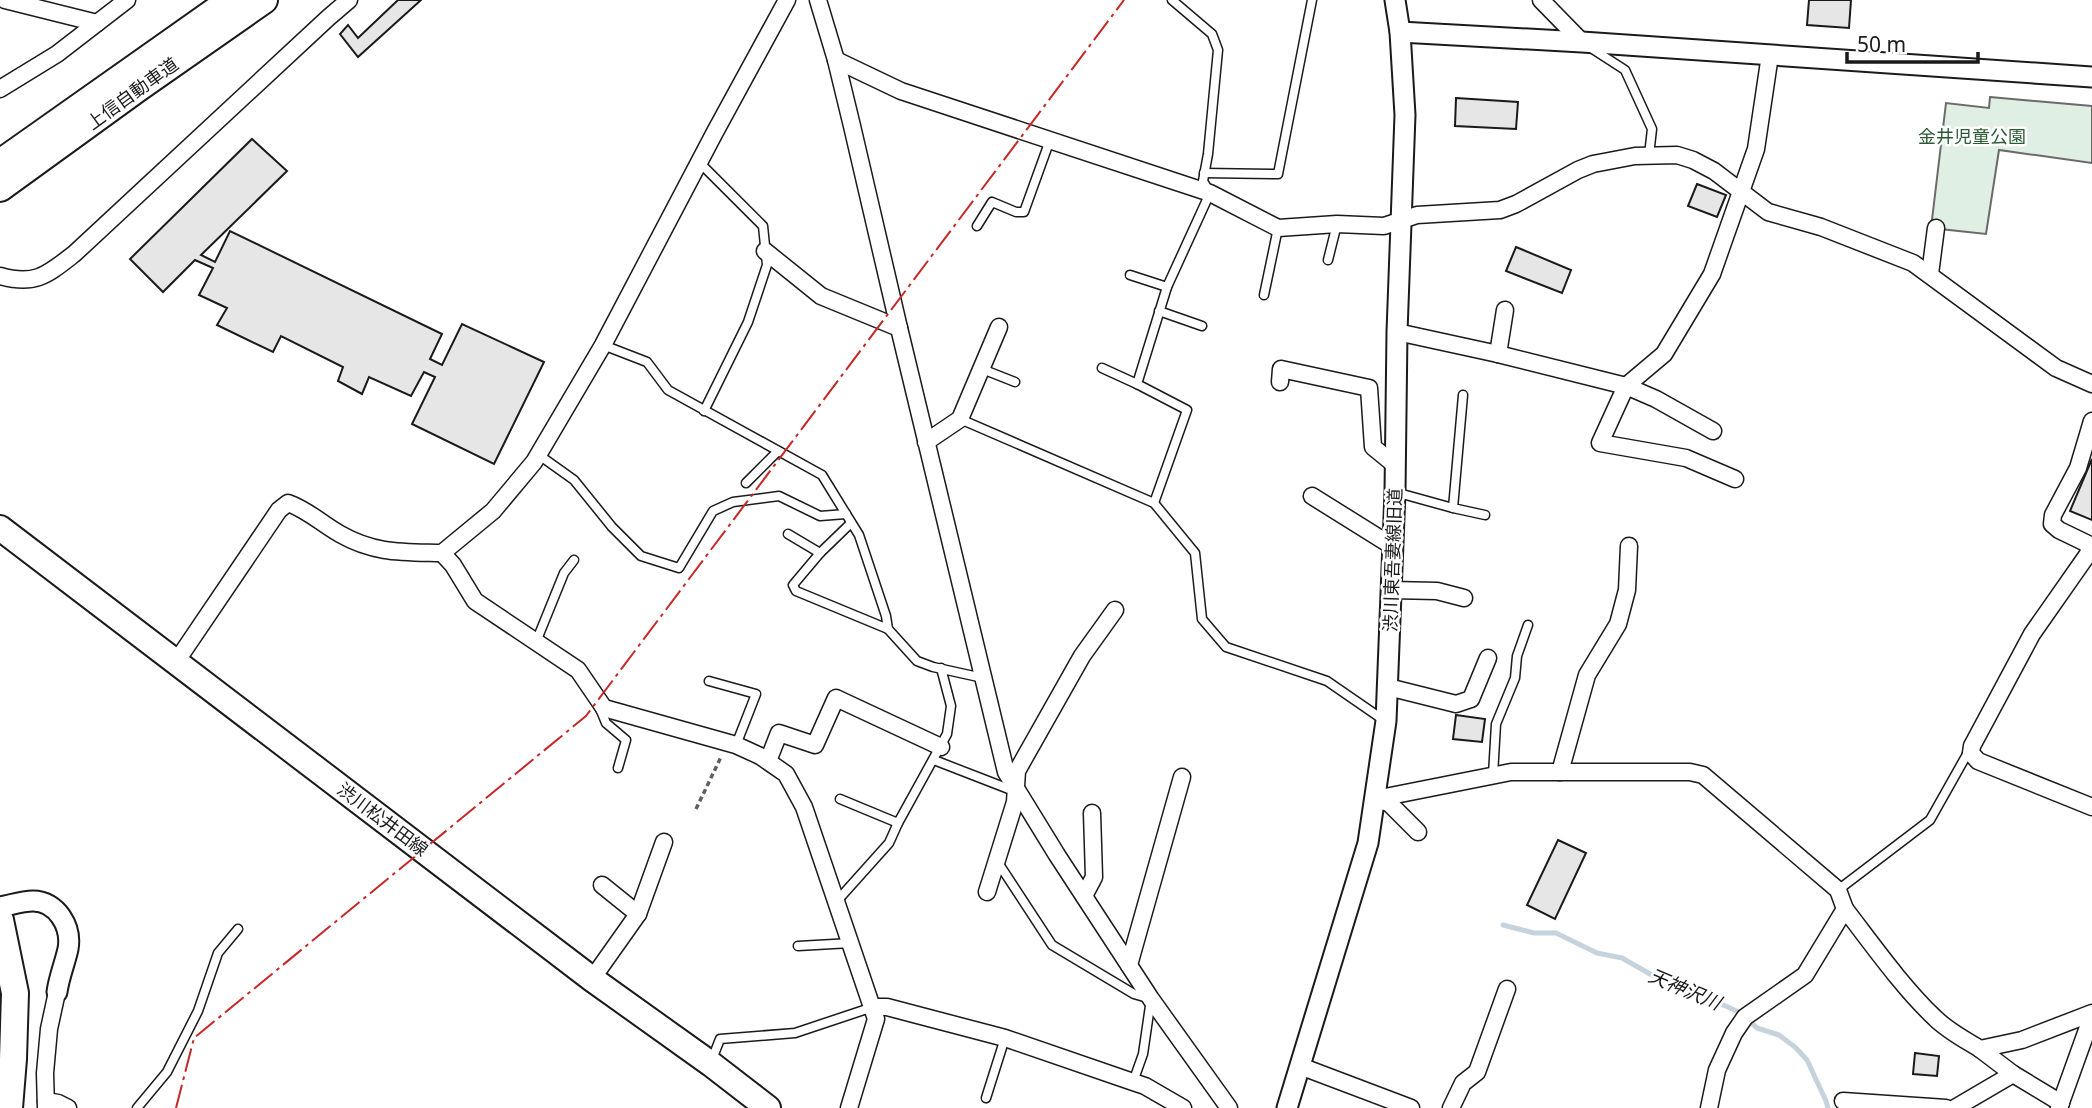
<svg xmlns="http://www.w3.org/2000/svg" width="2092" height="1108" font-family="'Noto Sans','Noto Sans JP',sans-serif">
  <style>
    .green { fill: #e0efe3; stroke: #6a6a6a; stroke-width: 2 }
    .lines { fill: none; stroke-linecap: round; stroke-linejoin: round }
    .stream { stroke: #c6d2dc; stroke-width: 5 }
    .building { fill: #e6e6e6; stroke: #1a1a1a; stroke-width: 2 }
    .service-casing { stroke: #1a1a1a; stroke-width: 11 }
    .minor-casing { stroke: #1a1a1a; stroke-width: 19 }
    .tertiary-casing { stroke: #1a1a1a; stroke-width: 23 }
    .primary-casing { stroke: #1a1a1a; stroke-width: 28 }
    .trunk-casing { stroke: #1a1a1a; stroke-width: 30 }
    .path { stroke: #5f5f5f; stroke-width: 3.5; stroke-dasharray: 5 3.5; stroke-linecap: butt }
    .service { stroke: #fff; stroke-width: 8 }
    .minor { stroke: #fff; stroke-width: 16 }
    .tertiary { stroke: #fff; stroke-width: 19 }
    .primary { stroke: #fff; stroke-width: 24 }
    .trunk { stroke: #fff; stroke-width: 26 }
    .power { stroke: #c62828; stroke-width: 2; stroke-dasharray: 24 5 3.5 5; stroke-linecap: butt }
    .labels { text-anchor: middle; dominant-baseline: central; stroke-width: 5; stroke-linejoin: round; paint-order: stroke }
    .street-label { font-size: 18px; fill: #1a1a1a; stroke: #fff }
    .park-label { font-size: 18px; fill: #2b5a34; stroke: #fff }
    .water-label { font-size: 19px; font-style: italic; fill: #1a1a1a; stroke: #fff }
  </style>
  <rect width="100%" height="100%" fill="#fff"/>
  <path class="green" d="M1990,97L2092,106V163L1999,150L1986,234L1931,228L1946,103L1989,108Z"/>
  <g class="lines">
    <path class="stream" d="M1503,925L1534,933H1556L1597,953L1622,958L1650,974L1669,980L1741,1013L1757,1028L1779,1035L1795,1047L1807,1060L1826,1101L1828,1108"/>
  </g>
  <g class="building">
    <path d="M398,0H421L358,57L340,34L348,25L358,38Z"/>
    <path d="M1809,0H1851L1849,28L1807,25Z"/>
    <path d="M1456,98L1518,102L1516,129L1455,126Z"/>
    <path d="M252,139L287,171L201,255L215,262L230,231L442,334L430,359L442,365L462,324L544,362L494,464L412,424L435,377L424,372L411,396L369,377L362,394L338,381L343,367L281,336L273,352L217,325L227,308L199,295L213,268L195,260L163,292L130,259Z"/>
    <path d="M1697,184L1726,195L1717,217L1688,206Z"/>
    <path d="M1516,247L1571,270L1562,293L1506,271Z"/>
    <path d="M2092,459V520L2070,511Z"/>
    <path d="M1456,715L1485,719L1482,742L1453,739Z"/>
    <path d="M1558,840L1586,853L1555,919L1527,905Z"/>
    <path d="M1915,1053L1939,1056L1937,1076L1913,1074Z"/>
  </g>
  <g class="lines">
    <g class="service-casing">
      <g id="service">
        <path d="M1591,48L1625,70L1652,129L1649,155"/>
        <path d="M699,162L763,226L767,265L748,322L704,411"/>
        <path d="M1204,173L1278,174L1312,0"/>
        <path d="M977,226L992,202L1016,212H1024L1050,140"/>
        <path d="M1328,260L1337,224"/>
        <path d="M1130,275L1167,287"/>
        <path d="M1264,295L1278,228"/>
        <path d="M1159,311L1202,326"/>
        <path d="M603,345L647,362L668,390L822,475L859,535L886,616L888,629L917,661L933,667L983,678"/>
        <path d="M1102,368L1137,384"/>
        <path d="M982,369L1015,382"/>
        <path d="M1463,395L1453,508L1485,515"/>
        <path d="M960,419L1154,503L1195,553L1202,619L1226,647L1327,681L1385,721"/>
        <path d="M539,455L574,480L612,527L641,556L679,568L713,511L733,502L779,496L820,516L846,514"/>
        <path d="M746,483L778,451"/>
        <path d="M1395,492L1453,508"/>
        <path d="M1154,503L1187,410L1137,384L1167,287L1210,193L1203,181L1208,154L1218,50L1212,34L1172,0"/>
        <path d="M851,523L820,553L793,585L796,591L888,629"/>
        <path d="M788,534L820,553"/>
        <path d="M536,642L564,573L574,560"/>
        <path d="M709,681L756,694L736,745"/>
        <path d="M599,706L606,723L626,740L618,768"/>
        <path d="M934,760L1014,791"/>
        <path d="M1493,775L1496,724L1515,678L1517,656L1528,625"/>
        <path d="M840,799L898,823"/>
        <path d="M997,861L1052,945L1134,994L1151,999L1143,1054L1133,1082"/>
        <path d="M1838,890L1930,820L1970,749"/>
        <path d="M837,901L889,843L898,823L947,734L951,706L941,668"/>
        <path d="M798,946L851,943"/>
        <path d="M711,1062L720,1039L795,1033L873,1007"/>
        <path d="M986,1098L1005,1038"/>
        <path d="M137,1108L167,1072L198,1011L218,953L238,929"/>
      </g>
    </g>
    <g class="minor-casing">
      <g id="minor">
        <path d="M5,0L97,23"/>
        <path d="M818,0L836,60L852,126L899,328L1006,772L1057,855L1151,999L1229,1108"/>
        <path d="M1541,0L1582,42"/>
        <path d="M836,60L901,91L1210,193L1278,228L1337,224L1384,226L1417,215L1500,210L1516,204L1578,170L1593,164L1635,156L1677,155L1693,160L1714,171L1768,212L1821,227L1913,263L2056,368L2092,384"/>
        <path d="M0,89L57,54L127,0"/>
        <path d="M765,251L821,296L899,328"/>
        <path d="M1930,274L1936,228"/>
        <path d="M0,276C35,286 47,275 74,254L328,18L349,0"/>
        <path d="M1397,332L1498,354L1626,386L1656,399L1713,431"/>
        <path d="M1498,354L1505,310"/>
        <path d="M1280,382L1281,369L1369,388L1373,447L1395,465"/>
        <path d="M2092,421L2078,468L2053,515L2052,524L2059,530L2090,545L2088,554L2032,634L1972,746L1971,753L1978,761L2092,807"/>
        <path d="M926,442L960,419L999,327"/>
        <path d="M1735,479L1686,458L1600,443L1626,386L1664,354L1712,274L1756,149L1770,55"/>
        <path d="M1312,496L1392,546"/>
        <path d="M442,553L453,565L475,601L578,670L604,708L736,745L760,756L786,774L804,807L876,1019L849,1108"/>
        <path d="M1391,590L1437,591L1464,598"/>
        <path d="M176,662L279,510L288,503C308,510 322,524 340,534C375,554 403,552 442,553L493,511L534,462L603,345L715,132L787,0"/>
        <path d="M1388,687L1456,704L1471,699L1488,658"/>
        <path d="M768,761L779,733L815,745L836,698L941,747"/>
        <path d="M1560,772L1587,675L1618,624L1627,590L1629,546"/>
        <path d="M1375,799L1511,772H1690L1703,775L1838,890L1845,909"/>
        <path d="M1375,799L1389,803L1418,832"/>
        <path d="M602,885L638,914L664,842"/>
        <path d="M987,892L1015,802L1017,771L1082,656L1115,610"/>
        <path d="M1084,896L1094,877L1092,813"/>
        <path d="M1129,965L1182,777"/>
        <path d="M592,979L638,914"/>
        <path d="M873,1007H887L1005,1038L1133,1082L1145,1086L1183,1108"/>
        <path d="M1980,1049L2013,1074L2061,1103"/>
        <path d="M1300,1066L1411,1108"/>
        <path d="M46,1101L58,1103L68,1108"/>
        <path d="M1843,1101L1946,1108"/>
        <path d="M46,1108L45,1073L49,1029L57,992"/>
        <path d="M1451,1108L1463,1083L1477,1072L1507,989"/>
        <path d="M1709,1108L1717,1070L1734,1033L1745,1017L1805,975L1845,909C1872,944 1903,988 1935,1018C1948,1031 1964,1039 1980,1049L2022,1040L2092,1013"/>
        <path d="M1955,1108L2013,1074"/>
        <path d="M2059,1108L2092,1016"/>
      </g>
    </g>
    <g class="tertiary-casing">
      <g id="tertiary">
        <path d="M1400,32L1582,42L2092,77"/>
        <path d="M0,907C11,905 22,901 33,901C57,901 72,927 68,949C65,963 59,977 57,992"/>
        <path d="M1287,1108L1368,843L1386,721L1395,492L1397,332L1405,115L1400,32L1395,0"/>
      </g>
    </g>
    <g class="primary-casing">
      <path id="primary" d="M0,528L592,979L711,1064L768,1108"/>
    </g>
    <g class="trunk-casing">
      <g id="trunk">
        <path d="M0,163L231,0"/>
        <path d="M0,188L138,88L264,0"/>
        <path d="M0,920L15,993L13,1059L9,1108"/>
      </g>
    </g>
    <path class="path" d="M696,809L721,757"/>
    <use href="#service" class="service"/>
    <use href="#minor" class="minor"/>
    <use href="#tertiary" class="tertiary"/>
    <use href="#primary" class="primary"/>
    <use href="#trunk" class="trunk"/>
    <path class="power" d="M176,1108L194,1038L586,716L1124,0"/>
  </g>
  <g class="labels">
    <g class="street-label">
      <text transform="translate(132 93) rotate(-36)">上信自動車道</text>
      <text transform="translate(1392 560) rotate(-88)">渋川東吾妻線旧道</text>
      <text transform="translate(383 819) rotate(37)">渋川松井田線</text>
    </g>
    <g class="park-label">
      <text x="1972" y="136">金井児童公園</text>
    </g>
    <g class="water-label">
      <text transform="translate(1685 989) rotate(23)">天神沢川</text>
    </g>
  </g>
  <path d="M1847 52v10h131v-10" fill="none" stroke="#1a1a1a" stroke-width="3.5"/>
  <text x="1857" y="52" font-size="21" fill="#1a1a1a" stroke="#ffffff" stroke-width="5" paint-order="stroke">50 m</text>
</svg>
